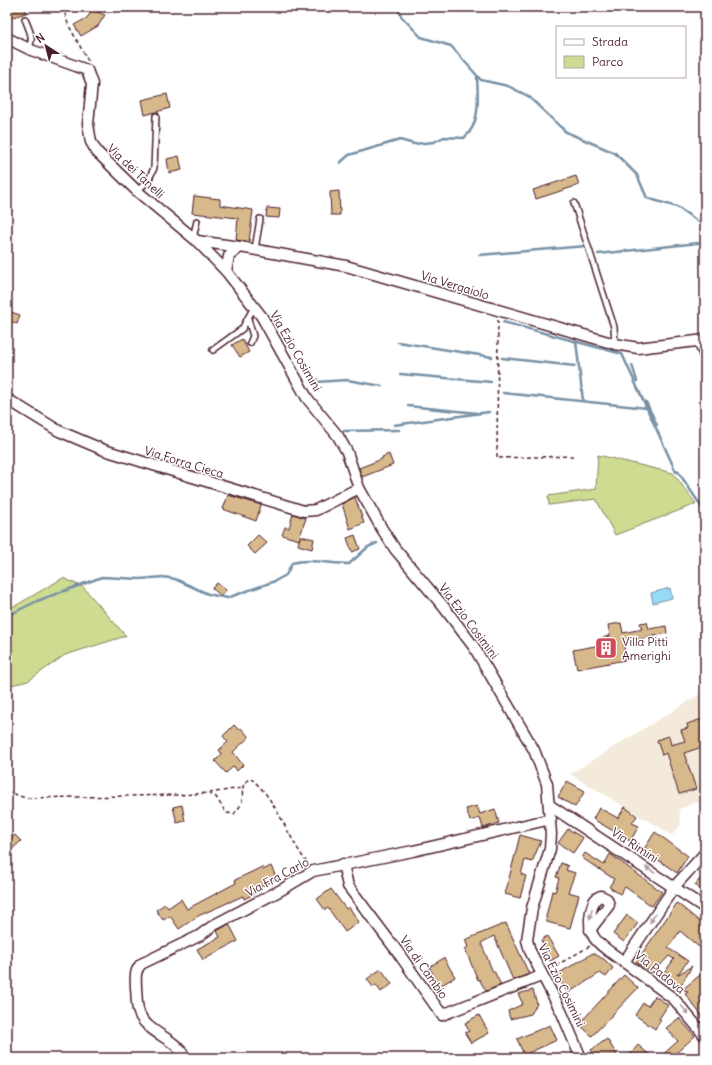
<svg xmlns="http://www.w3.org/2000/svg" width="712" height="1065" font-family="Delius,sans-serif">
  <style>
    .built { fill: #f3eadc }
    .green { fill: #cddc90; stroke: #8c7e5e }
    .water { fill: #95ddf6; stroke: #7791a5 }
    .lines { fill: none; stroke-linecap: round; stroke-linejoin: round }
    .stream { stroke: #7791a5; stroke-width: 2.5 }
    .building { fill: #d8b98c; stroke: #4a1f2b }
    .lane-casing { stroke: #4a1f2b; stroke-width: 8 }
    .street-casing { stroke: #4a1f2b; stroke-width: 13 }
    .path { stroke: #4a1f2b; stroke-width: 1.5; stroke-dasharray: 4 3; stroke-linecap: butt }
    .lane { stroke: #fff; stroke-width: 5 }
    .street { stroke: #fff; stroke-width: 10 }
    .oneway { fill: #ae9aa0 }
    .labels { text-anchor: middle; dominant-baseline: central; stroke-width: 3; stroke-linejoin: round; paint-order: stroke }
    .street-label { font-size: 12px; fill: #4a1f2b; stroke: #fff }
    .poi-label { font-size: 12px; fill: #4a1f2b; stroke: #fff; text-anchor: start }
  </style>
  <rect width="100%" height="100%" fill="#fff"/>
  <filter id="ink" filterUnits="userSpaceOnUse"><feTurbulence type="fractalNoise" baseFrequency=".025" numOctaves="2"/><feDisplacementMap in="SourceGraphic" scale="8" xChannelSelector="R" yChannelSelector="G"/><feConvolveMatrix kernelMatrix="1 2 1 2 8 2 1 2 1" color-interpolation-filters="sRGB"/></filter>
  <g filter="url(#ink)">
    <path class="built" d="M705,691V802L703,800L679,809L681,825L672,835L570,774Z"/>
    <g class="green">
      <path d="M598,455L673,473L696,504L615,535L596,499L549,505L548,496L596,489Z"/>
      <path d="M63,578L83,587L126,636L65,655L28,681L7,686V607L15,606Z"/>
    </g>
    <path class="water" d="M670,588L672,598L653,603L651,593Z"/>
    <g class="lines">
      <g class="stream">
        <path d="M398,7L401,16L421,37L451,46L481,80L508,86L528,96L566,132L615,153L637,175L647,198L677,207L705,226"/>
        <path d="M340,163L349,155L400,140L414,144L434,142L444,137L464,138C481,124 478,97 477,77"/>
        <path d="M598,254L698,243"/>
        <path d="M479,255L586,246"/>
        <path d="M503,322L622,354L676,472"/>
        <path d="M576,341L583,401"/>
        <path d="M398,342L492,357"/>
        <path d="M502,358L575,366"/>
        <path d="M632,365L637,381"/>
        <path d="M400,374L491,382"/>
        <path d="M316,382L347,380L382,386"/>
        <path d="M503,393L647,408"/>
        <path d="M646,402L657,425"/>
        <path d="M408,406L477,413"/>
        <path d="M394,425L489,412"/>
        <path d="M344,431L399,430"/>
        <path d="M677,470L705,512"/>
        <path d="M7,616L37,601L102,577L140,579L163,577L175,579L208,594L227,598L275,581L286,575L292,563C309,558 331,564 349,564L368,547L377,543"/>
      </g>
    </g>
    <g class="building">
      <path d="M7,7H25L26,13L7,19Z"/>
      <path d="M92,10L105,15L98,26L81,36L74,25L87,18Z"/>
      <path d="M167,94L170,108L145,115L142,100Z"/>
      <path d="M179,156L182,170L169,173L167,159Z"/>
      <path d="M576,176L579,185L536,199L533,190Z"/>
      <path d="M339,191L340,215H331L330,192Z"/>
      <path d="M194,196L220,199V205L253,210L249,242L236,240L238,218L192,213Z"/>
      <path d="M267,208L280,209L279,218L266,217Z"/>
      <path d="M8,311L20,315L17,324L7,320Z"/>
      <path d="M242,339L249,352L240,357L232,345Z"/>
      <path d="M389,454L393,465L362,477L359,468L382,459V457Z"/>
      <path d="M228,495L261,505L256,521L223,509Z"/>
      <path d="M355,497L364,523L350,529L342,504Z"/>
      <path d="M293,514L306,518L300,536L314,539L312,549L298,545L300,537L299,540L282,535L285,527L289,528Z"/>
      <path d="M258,535L267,543L255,554L247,546Z"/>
      <path d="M355,535L360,549L352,552L347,538Z"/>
      <path d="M217,583L226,590L221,596L212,588Z"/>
      <path d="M647,622L649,629L666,626L667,633L624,643L625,660L577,669L573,650L601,645L600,638L610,636L608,625L621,623L623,633L642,629L640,623Z"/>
      <path d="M705,718V746L684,753L696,789L679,794L666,753L662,755L657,740L669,736L671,745L685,741L681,730L688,728L687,724Z"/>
      <path d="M234,725L239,730L241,728L249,737L233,752L243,765L237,771L234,766L226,773L215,761L222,754L219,750L228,742L223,736Z"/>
      <path d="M567,781L585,791L575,807L558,797Z"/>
      <path d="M182,805L185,821L177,823L173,807Z"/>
      <path d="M477,806L480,814L495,809L499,823L483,828L480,818L470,821L466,809Z"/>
      <path d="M625,807L637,816L632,823L639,826L630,841L593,819L599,808L618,818Z"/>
      <path d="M568,829L583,838L573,853L558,843Z"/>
      <path d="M655,832L688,856L677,873L657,859L656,861L642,852Z"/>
      <path d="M7,834L11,838L15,835L21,841L7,854Z"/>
      <path d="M520,835L541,841L532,862L525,860L521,874L526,876L520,898L505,894Z"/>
      <path d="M585,853L604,865L610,854L662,892L652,906L625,887L620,894L609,887L614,879L582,858Z"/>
      <path d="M561,863L568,866L566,870L575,873L568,892L579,895L570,928L547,922L546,917L552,891L555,892L559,878L556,877Z"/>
      <path d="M271,866L277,879L253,890L254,894L244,899L243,896L198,916L179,929L170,916L163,920L156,910L165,904L168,908L181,899L187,909L236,883L235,880L262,867L263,870Z"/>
      <path d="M705,873V893L695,885Z"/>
      <path d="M331,889L346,909L349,907L359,922L345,932L328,908L325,910L317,899Z"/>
      <path d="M677,903L705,926V940L699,947L680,931L668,948L688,961L677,975L692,966L680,987L662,976L674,959L669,956L653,973L636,962Z"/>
      <path d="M627,915L638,923L624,942L613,934Z"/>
      <path d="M506,923L529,974L513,980L494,936L481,943L493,972L494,971L501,985L486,991L479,979L478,980L465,949L468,947L465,940Z"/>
      <path d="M229,924L238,941L203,960L197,949L220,937L217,931Z"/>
      <path d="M547,936L559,956L550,961L542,947L544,946L541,940Z"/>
      <path d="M593,953L605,960L613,968L606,977L600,973L568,993L556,975Z"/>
      <path d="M444,958L455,977L435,989L428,977L433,974L429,967Z"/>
      <path d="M381,969L392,984L381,992L376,985L373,987L367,979Z"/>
      <path d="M705,971V1020L685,994L688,992L683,989Z"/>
      <path d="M624,975L638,988L592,1036L579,1024Z"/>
      <path d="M533,990L537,1004L531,1014L510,1019L508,1011L523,1004L518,994Z"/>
      <path d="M655,996L668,1005L659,1019L661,1020L655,1029L635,1015L643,1003L648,1006Z"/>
      <path d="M479,1015L489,1033L471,1043L465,1033L469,1031L465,1023Z"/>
      <path d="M679,1018L695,1036L674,1055L677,1058H659L678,1041L666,1028Z"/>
      <path d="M550,1025L557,1040L524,1055L517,1039Z"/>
      <path d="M607,1039L617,1055L613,1058H596L591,1050Z"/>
      <path d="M638,1045L653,1058H627Z"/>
    </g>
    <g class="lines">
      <g class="lane-casing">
        <g id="lane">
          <path d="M25,19C29,30 35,38 28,49"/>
          <path d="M137,191L148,181L154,168L156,116"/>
          <path d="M574,203L614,327L615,344"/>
          <path d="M193,238L197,221"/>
          <path d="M255,249L260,219"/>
          <path d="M248,319L253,336L250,343"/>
          <path d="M696,341L705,362"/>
          <path d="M213,350L242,329L254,307"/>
        </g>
      </g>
      <g class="street-casing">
        <g id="street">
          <path d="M7,38L31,50L87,70L92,84L88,124L91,142L97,152L137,191L197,241L226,271L262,317L307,398L338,436L347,452L359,488L382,529L395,549L443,606L474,647L534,750L547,784L551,834L550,849L532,908L527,940L530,951L562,1013L581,1058"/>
          <path d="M197,241L240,247L346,266L615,344L638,348L705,340"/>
          <path d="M226,271L229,256L240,247"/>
          <path d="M7,399L59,431L104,450L304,511L316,510L359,488"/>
          <path d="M549,805L705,908"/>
          <path d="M705,853L675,886L624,962L674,999L705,1036"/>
          <path d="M343,864L348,886L397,951L442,1015L541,976"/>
          <path d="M590,930L609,905L607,899L601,896C594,898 593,904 591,911C585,941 603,946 624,962"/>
          <path d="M185,1058C176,1037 147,1034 139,1013C136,1005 137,996 136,988C136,978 134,972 141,964L199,936L214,925L281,890L313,871L413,851L551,819"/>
        </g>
      </g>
      <g class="path">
        <path d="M63,7L68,24L88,61"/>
        <path d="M498,320L497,458L574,456"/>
        <path d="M7,791L25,798L179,795L208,793L216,797L226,813L234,814C236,811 240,807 241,804C245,793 238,787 250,778C275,796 288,838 308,864"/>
        <path d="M209,793L242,788"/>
        <path d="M550,969L590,946"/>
      </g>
      <use href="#lane" class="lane"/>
      <use href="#street" class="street"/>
    </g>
    <defs><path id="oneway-solid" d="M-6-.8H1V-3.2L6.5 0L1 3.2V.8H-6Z"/></defs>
    <g class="oneway">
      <use href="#oneway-solid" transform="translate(650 870) rotate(-147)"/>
      <use href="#oneway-solid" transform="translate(591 914) rotate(101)"/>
      <use href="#oneway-solid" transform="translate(653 918) rotate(124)"/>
      <use href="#oneway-solid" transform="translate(685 1010) rotate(50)"/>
    </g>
  </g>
  <defs>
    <g id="building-square" transform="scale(1.15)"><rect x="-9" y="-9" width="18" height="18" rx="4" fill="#d1495b" stroke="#fff"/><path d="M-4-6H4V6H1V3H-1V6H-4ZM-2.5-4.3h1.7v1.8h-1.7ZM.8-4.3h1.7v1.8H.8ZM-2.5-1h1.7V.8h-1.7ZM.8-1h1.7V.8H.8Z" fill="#fff"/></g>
  </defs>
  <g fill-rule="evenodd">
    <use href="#building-square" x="606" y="648"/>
  </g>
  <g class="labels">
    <g class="street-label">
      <text transform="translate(136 171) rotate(43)">Via dei Tanelli</text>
      <text transform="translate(455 285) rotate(17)">Via Vergaiolo</text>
      <text transform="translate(296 351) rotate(60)">Via Ezio Cosimini</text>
      <text transform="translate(184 462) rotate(17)">Via Forra Cieca</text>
      <text transform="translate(469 621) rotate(53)">Via Ezio Cosimini</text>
      <text transform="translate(635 845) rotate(33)">Via Rimini</text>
      <text transform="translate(277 877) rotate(-28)">Via Fra Carlo</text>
      <text transform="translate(424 967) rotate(55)">Via di Cambio</text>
      <text transform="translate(660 972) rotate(39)">Via Padova</text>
      <text transform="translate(562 985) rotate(64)">Via Ezio Cosimini</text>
    </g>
    <g class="poi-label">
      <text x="622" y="641">Villa Pitti<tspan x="622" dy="14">Amerighi</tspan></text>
    </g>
  </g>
  <rect width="712" height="1065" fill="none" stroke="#fff" stroke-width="24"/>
  <rect x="12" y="12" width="688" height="1041" fill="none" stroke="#4a1f2b" stroke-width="1.5" filter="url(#ink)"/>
  <rect x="556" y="26" width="130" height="52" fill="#ffffff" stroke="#b7a5aa"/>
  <rect x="564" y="39" width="20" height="6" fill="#ffffff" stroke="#b7a5aa"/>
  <text x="592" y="46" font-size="12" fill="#4a1f2b">Strada</text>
  <rect x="564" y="56" width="20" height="12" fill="#cddc90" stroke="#b7a5aa"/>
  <text x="592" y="66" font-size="12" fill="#4a1f2b">Parco</text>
  <g transform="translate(46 46) rotate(324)" stroke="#ffffff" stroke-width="3" paint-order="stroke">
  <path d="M0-3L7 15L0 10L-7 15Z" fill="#4a1f2b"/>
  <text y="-6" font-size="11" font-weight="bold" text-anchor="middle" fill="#4a1f2b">N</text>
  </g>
</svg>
